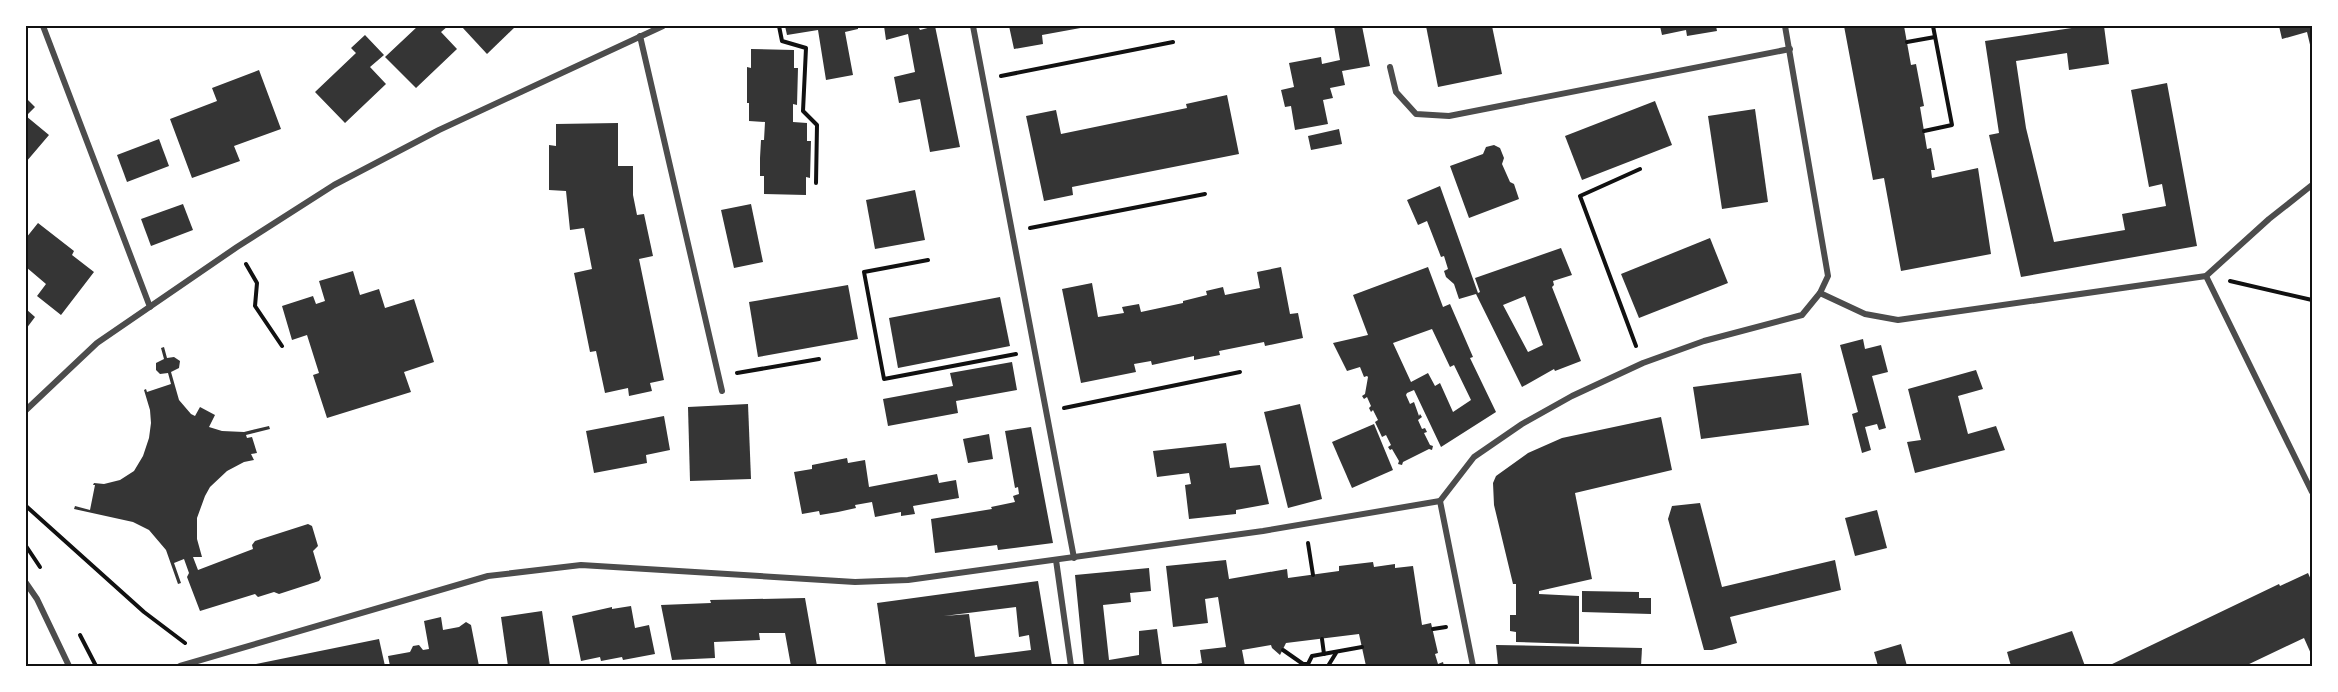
<svg xmlns="http://www.w3.org/2000/svg" width="2338" height="692" font-family="'Sofia Sans Condensed',sans-serif">
  <style>
    .building { fill: #353535; fill-rule: evenodd }
    .lines { fill: none; stroke-linecap: round; stroke-linejoin: round }
    .path { stroke: #111; stroke-width: 4 }
    .minor { stroke: #4c4c4c; stroke-width: 6 }
    .neatline { fill: none; stroke: #111; stroke-width: 2 }
  </style>
  <rect width="100%" height="100%" fill="#fff"/>
  <g class="building">
    <path d="M418,26H448L441,32L457,49L416,88L385,57Z"/>
    <path d="M464,26H516L487,54L462,27Z"/>
    <path d="M785,26H858V29L845,32L853,75L826,80L818,30L787,35Z"/>
    <path d="M884,26H918L920,30L935,26L960,147L930,152L920,99L899,103L894,77L915,72L908,34L886,40Z"/>
    <path d="M1009,26H1086V27L1042,35L1043,44L1014,49Z"/>
    <path d="M1334,26H1362L1370,66L1342,71L1345,85L1330,88L1333,98L1323,100L1328,124L1295,130L1291,106L1285,107L1281,90L1294,87L1289,63L1321,57L1322,64L1340,60Z"/>
    <path d="M1426,26H1492L1502,74L1438,87Z"/>
    <path d="M1660,26H1716L1717,31L1687,36L1686,30L1662,35Z"/>
    <path d="M1844,26H1904L1911,65L1916,64L1924,106L1920,107L1927,149L1931,148L1935,170H1931L1932,178L1978,168L1991,254L1901,271L1884,178L1873,180Z"/>
    <path d="M2085,26H2104L2109,64L2069,70L2067,53L2016,61L2026,128L2054,242L2125,230L2122,214L2166,206L2162,184L2149,187L2131,90L2167,83L2197,246L2021,277L1989,135L1999,133L1985,41Z"/>
    <path d="M2279,26H2312V53L2307,32L2282,39Z"/>
    <path d="M365,35L384,55L370,67L386,84L345,123L315,92L356,53L351,48Z"/>
    <path d="M751,49L794,50V68H798L797,105L793,104V122L807,123V141H811L810,178L806,177V195L764,194V176H760V158L761,140H764L765,122L749,121V103H747V67L751,68Z"/>
    <path d="M259,70L281,129L234,146L240,161L192,178L170,119L217,101L212,88Z"/>
    <path d="M1227,95L1239,154L1072,187L1073,195L1044,201L1026,116L1056,110L1061,134L1187,108L1186,104Z"/>
    <path d="M26,98L35,107L26,116L49,135L26,162Z"/>
    <path d="M1655,101L1672,145L1582,180L1565,136Z"/>
    <path d="M1755,109L1768,202L1722,209L1708,116Z"/>
    <path d="M618,123V166H633V195L637,215L644,214L653,256L639,259L664,380L650,383L652,391L629,396L628,388L605,393L596,351L590,352L574,273L592,269L584,228L570,230L566,191L549,190V145L556,146V124Z"/>
    <path d="M1339,129L1342,144L1311,150L1308,136Z"/>
    <path d="M159,139L169,166L127,182L117,155Z"/>
    <path d="M1494,145L1500,148L1504,158L1502,164L1510,182L1514,184L1519,199L1469,218L1450,166L1483,154L1486,147Z"/>
    <path d="M1440,186L1478,293L1480,292L1475,278L1561,248L1572,275L1553,281L1554,285L1552,287L1581,361L1555,371L1554,369L1522,387L1476,294L1459,299L1454,284L1446,277L1444,271L1448,269L1444,256L1441,257L1427,221L1418,225L1407,200ZM1525,296L1543,345L1528,352L1503,305Z"/>
    <path d="M915,190L925,240L875,249L866,200Z"/>
    <path d="M183,204L193,230L151,246L141,219Z"/>
    <path d="M751,204L763,262L734,268L721,210Z"/>
    <path d="M38,223L74,251L72,255L94,272L61,315L37,296L46,284L26,267V238Z"/>
    <path d="M1710,238L1728,283L1639,318L1621,274Z"/>
    <path d="M1281,267L1290,314L1298,313L1303,338L1265,346L1264,342L1219,351L1220,355L1194,360V356L1152,365L1151,361L1134,364L1136,372L1081,383L1062,289L1092,283L1098,317L1124,313L1122,307L1139,304L1141,312L1183,303V301L1207,295L1206,291L1223,287L1225,295L1260,288L1257,272Z"/>
    <path d="M1428,267L1443,307L1450,304L1473,357L1470,358L1496,412L1441,447L1414,390L1407,393L1406,395L1410,404L1414,402L1419,416L1420,414L1422,417L1418,420L1422,429L1425,428L1427,432L1424,433L1430,445L1433,446L1432,450L1429,449L1403,462L1402,465L1398,464L1399,461L1392,449L1390,450L1388,447L1391,445L1386,435L1382,437L1375,422L1378,420L1373,410L1371,412L1369,408L1371,406L1367,397L1364,399L1362,396L1365,394L1368,377L1367,376L1364,377L1360,367L1347,371L1333,343L1368,335L1353,295ZM1432,329L1450,367L1454,365L1471,400L1453,412L1440,383L1435,386L1428,373L1411,382L1393,343Z"/>
    <path d="M353,271L360,295L379,289L385,308L414,299L434,362L404,372L411,392L327,418L313,375L319,373L307,335L292,340L282,306L313,296L316,304L325,301L319,281Z"/>
    <path d="M848,285L858,339L758,357L749,302Z"/>
    <path d="M1000,297L1010,346L898,368L889,318Z"/>
    <path d="M26,309L35,317L26,329Z"/>
    <path d="M1863,339L1865,349L1881,345L1888,372L1872,376L1886,428L1879,430L1877,424L1865,427L1871,450L1862,453L1852,414L1858,412L1840,345Z"/>
    <path d="M164,347L167,358L174,357L180,361L179,368L171,372L179,400L191,414L195,416L200,407L215,415L209,427L222,431L244,432L269,426L270,429L246,435L247,438L252,437L257,453L251,454L254,460L244,462L227,471L210,487L205,496L197,518V539L202,557H193L198,570L253,549L252,545L255,541L308,524L312,526L318,546L313,551L321,578L319,581L279,594L274,592L258,597L255,594L200,611L187,577L189,573L184,559L174,563L181,583L178,584L166,550L149,530L133,522L74,509L75,506L90,510L95,485H93L94,483L104,484L120,480L134,471L143,456L149,438L151,423L150,410L144,390L146,389L147,392L171,384L168,373L160,374L156,370V363L164,359L161,348Z"/>
    <path d="M1012,362L1017,390L956,401L958,413L888,426L883,399L953,386L950,373Z"/>
    <path d="M1976,370L1983,389L1958,396L1968,434L1996,426L2005,450L1915,473L1907,442L1921,440L1908,389Z"/>
    <path d="M1801,373L1809,425L1701,439L1693,387Z"/>
    <path d="M748,404L751,479L690,481L688,407Z"/>
    <path d="M1300,404L1322,499L1288,508L1264,412Z"/>
    <path d="M664,416L670,450L646,455L647,463L594,473L586,431Z"/>
    <path d="M1661,417L1672,470L1575,493L1592,579L1539,591V594L1579,596V644L1516,642V632L1510,631V615H1516V584H1513L1494,505L1493,483L1496,476L1528,453L1562,438Z"/>
    <path d="M1374,424L1393,470L1352,488L1332,442Z"/>
    <path d="M1031,427L1053,543L998,550L997,545L935,553L931,519L992,509L991,507L1015,502L1013,496L1019,494L1018,487L1015,488L1005,431Z"/>
    <path d="M989,434L993,459L968,463L963,439Z"/>
    <path d="M1226,443L1230,468L1260,465L1269,504L1236,510V514L1189,519L1185,485L1191,484L1189,473L1157,477L1153,451Z"/>
    <path d="M847,458L848,463L865,460L869,487L937,474L939,483L956,480L959,498L913,506L915,514L901,516V512L875,517L872,502L855,505L856,508L838,512L820,515L819,511L802,514L794,472L812,469V465Z"/>
    <path d="M1700,503L1722,587L1835,560L1841,590L1730,617L1737,643L1712,650H1704L1668,519L1672,506Z"/>
    <path d="M1877,510L1887,548L1855,556L1845,518Z"/>
    <path d="M1226,560L1229,579L1287,569L1288,578L1339,571V566L1373,562L1374,567L1395,564V568L1413,566L1422,625L1431,623L1438,653L1435,654L1438,664L1443,662L1444,666H1366L1359,634L1286,643L1280,655L1272,648L1271,645L1242,650L1245,666H1196V664L1202,663L1200,650L1226,647L1218,597L1205,599L1208,623L1173,627L1166,566Z"/>
    <path d="M1149,568L1151,591L1130,593L1131,602L1103,605L1109,660L1139,655V631L1157,629L1162,666H1084L1075,575Z"/>
    <path d="M2308,573L2312,582V656L2304,638L2245,666H2108L2279,584L2280,586Z"/>
    <path d="M1038,581L1052,666H886L877,603ZM1016,607L1019,637L1029,635L1031,650L975,657L969,614L944,616Z"/>
    <path d="M1582,591L1639,592V598H1651V614L1582,612Z"/>
    <path d="M805,598L817,666H791L785,633H759L760,640L714,642L715,658L672,660L661,605L711,603L710,600Z"/>
    <path d="M631,606L635,628L649,625L655,654L623,660L622,657L601,661L600,657L581,661L572,616L612,607V609Z"/>
    <path d="M542,611L550,666H508L501,617Z"/>
    <path d="M441,617L443,630L459,627L466,622L471,625L479,666H390L388,656L410,652L413,646L419,645L423,650L429,649L424,621Z"/>
    <path d="M2072,631L2085,666H2011L2007,652Z"/>
    <path d="M379,639L385,666H257L256,664Z"/>
    <path d="M1901,644L1907,666H1878L1874,652Z"/>
    <path d="M1496,645L1642,648L1641,666L1498,665Z"/>
  </g>
  <g class="lines">
    <g class="path">
      <path d="M779,26L782,41L806,48L803,111L817,125L816,183"/>
      <path d="M1907,42L1935,37"/>
      <path d="M1001,76L1173,42"/>
      <path d="M1924,131L1952,125L1933,26"/>
      <path d="M1030,228L1205,194"/>
      <path d="M928,260L864,272L884,379L1016,354"/>
      <path d="M246,264L257,283L255,306L282,346"/>
      <path d="M2230,281L2312,300"/>
      <path d="M1636,346L1580,196L1640,169"/>
      <path d="M737,373L819,359"/>
      <path d="M1064,408L1240,372"/>
      <path d="M26,506L144,612L185,643"/>
      <path d="M1308,543L1313,575"/>
      <path d="M26,546L40,567"/>
      <path d="M1433,629L1446,627"/>
      <path d="M80,635L96,666"/>
      <path d="M1322,639L1324,654"/>
      <path d="M1283,650L1303,664H1308L1312,656L1362,647"/>
      <path d="M1328,666L1336,653"/>
    </g>
    <g class="minor">
      <path d="M43,26L150,307"/>
      <path d="M973,26L1074,558"/>
      <path d="M640,36L722,391"/>
      <path d="M1390,67L1396,92L1416,114L1449,116L1790,49"/>
      <path d="M2206,276L2312,492"/>
      <path d="M1820,293L1865,314L1898,320L2206,276L2269,219L2312,185"/>
      <path d="M26,410L97,343L237,247L334,185L439,130L663,26"/>
      <path d="M1440,501L1473,666"/>
      <path d="M1056,560L1071,666"/>
      <path d="M26,583L37,599L69,666"/>
      <path d="M180,666L488,576L581,565L855,582L908,580L1263,531L1440,501L1474,457L1522,424L1572,396L1643,363L1704,341L1802,315L1820,293L1828,276L1785,26"/>
    </g>
  </g>
  <rect width="2338" height="692" fill="none" stroke="#ffffff" stroke-width="54"/>
  <rect x="27" y="27" width="2284" height="638" class="neatline"/>
</svg>
